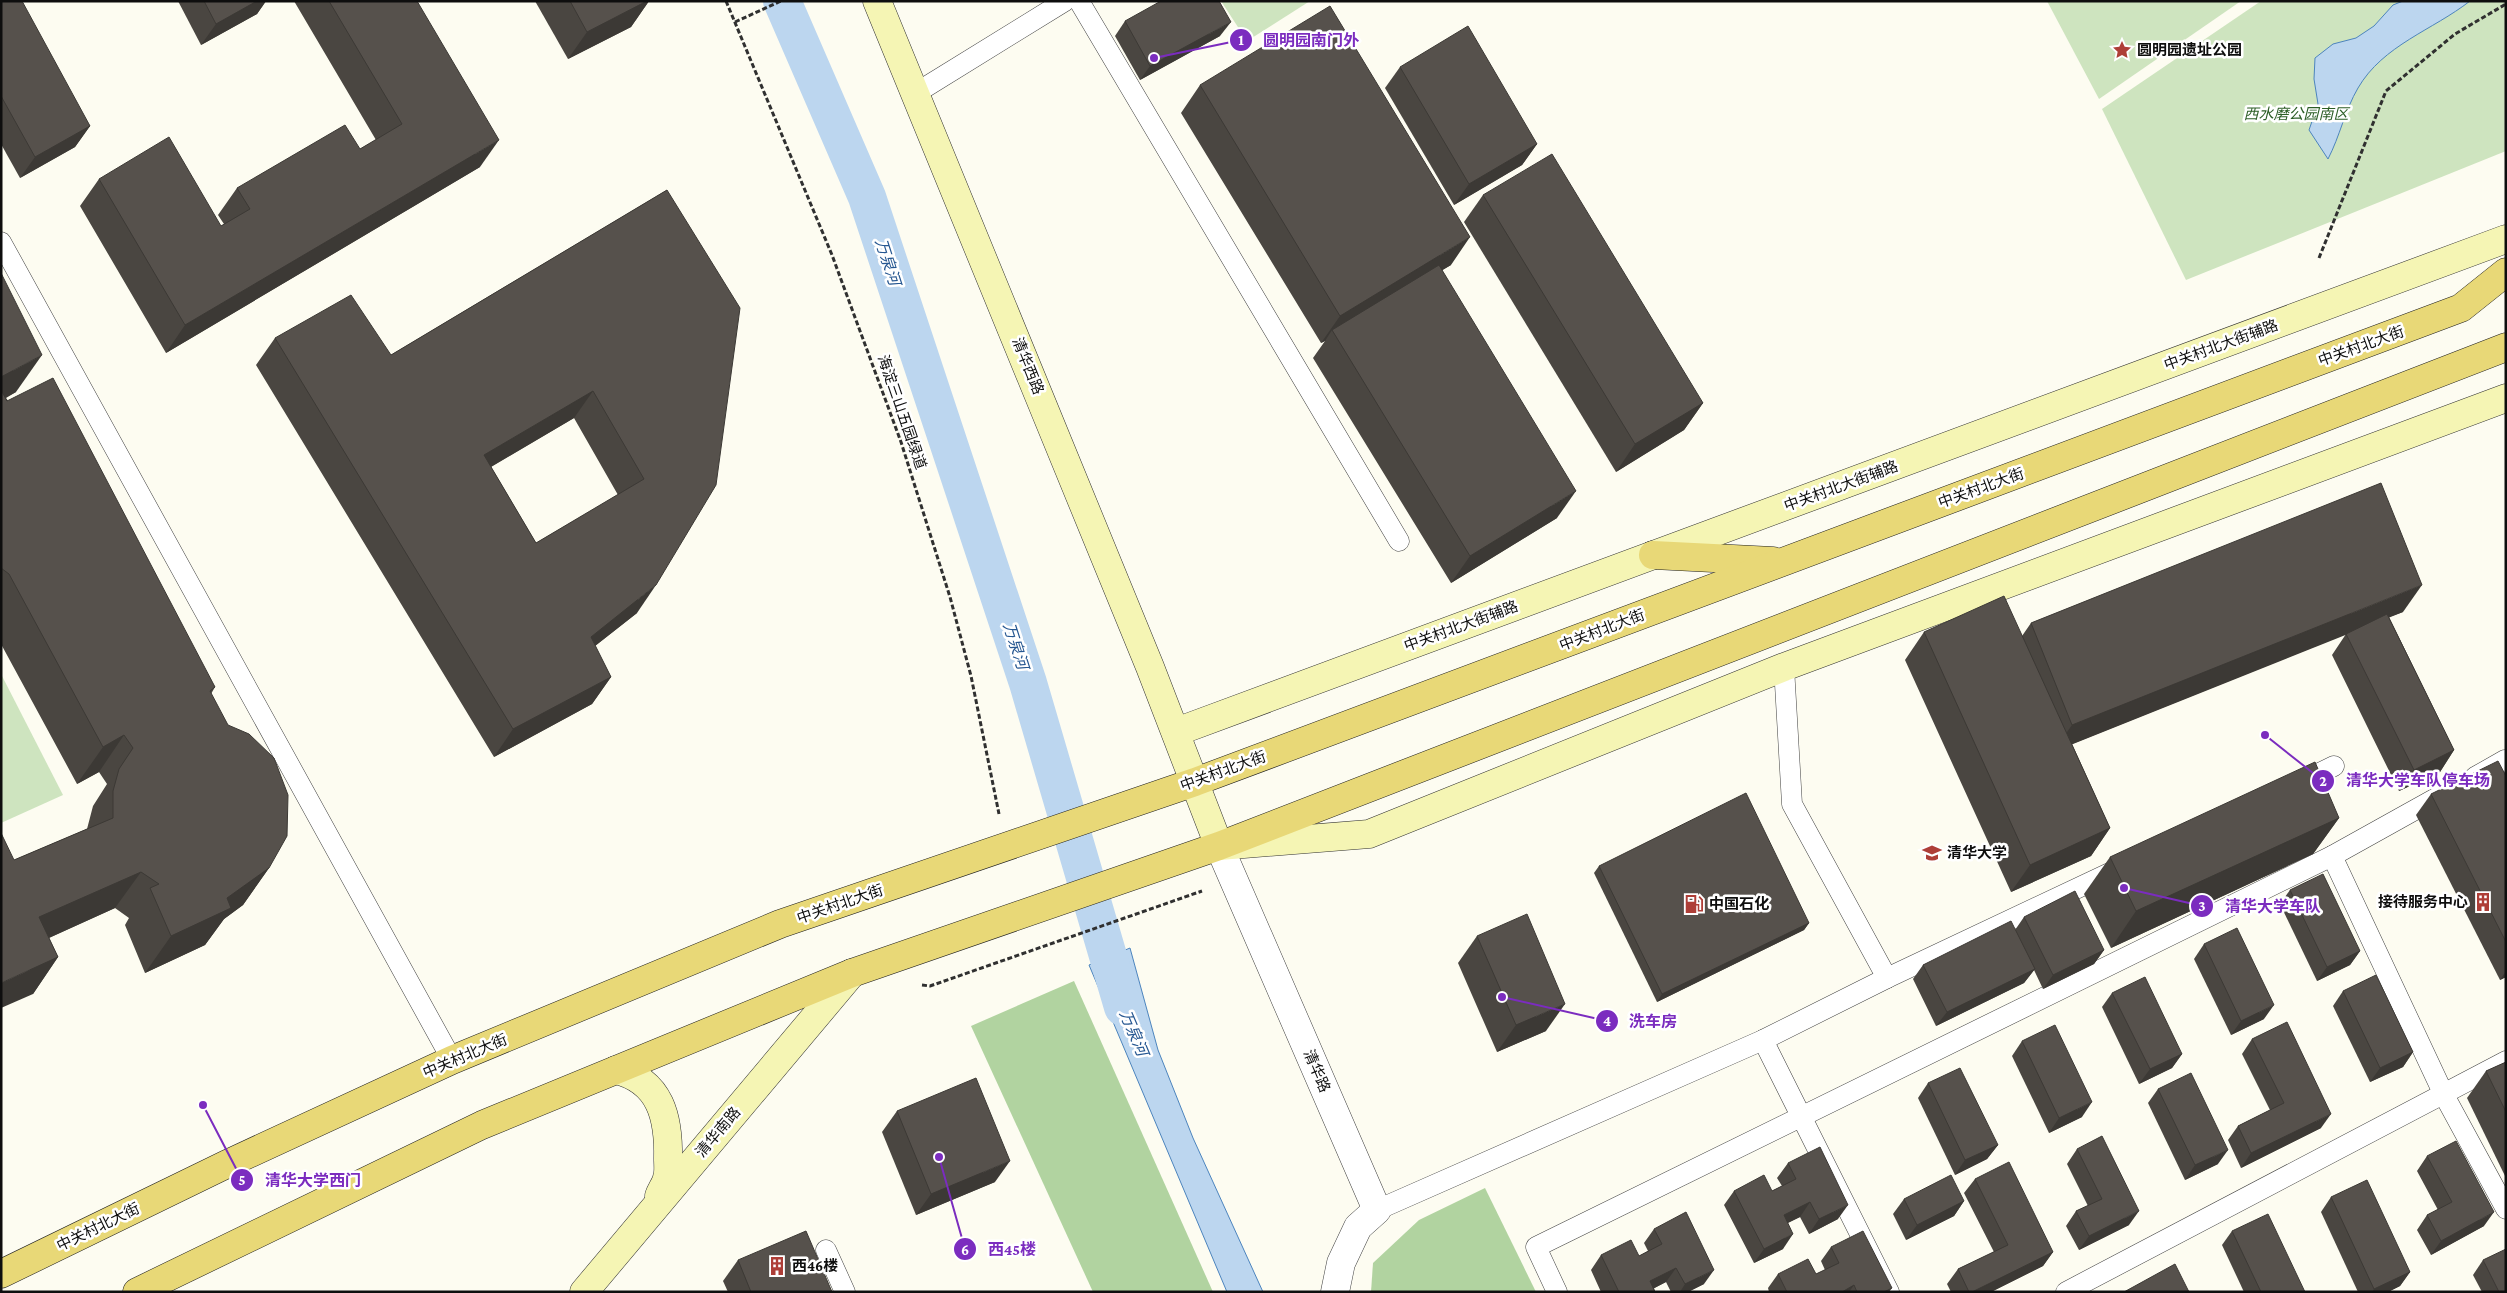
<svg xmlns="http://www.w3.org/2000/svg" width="2507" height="1293" font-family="'Crimson Pro','Noto Sans SC',serif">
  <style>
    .green { fill: #cee4bf }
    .forest { fill: #b1d3a0 }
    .water { fill: #bcd6ef; stroke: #4c84bd }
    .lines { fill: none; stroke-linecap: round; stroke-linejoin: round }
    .canal { stroke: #bcd6ef; stroke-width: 38 }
    .lane-casing { stroke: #414141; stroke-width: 21 }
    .street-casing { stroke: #414141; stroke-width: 29 }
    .secondary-casing { stroke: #303030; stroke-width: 29 }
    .primary-casing { stroke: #1f1f1f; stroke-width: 29 }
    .path { stroke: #303030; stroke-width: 3; stroke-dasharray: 5 2.5; stroke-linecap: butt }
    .lane { stroke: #fff; stroke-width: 20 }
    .street { stroke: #fff; stroke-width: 28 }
    .secondary { stroke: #f5f5b4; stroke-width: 28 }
    .primary { stroke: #e8d877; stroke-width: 28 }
    .wall { fill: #4a4641; fill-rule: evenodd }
    .shaded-wall { fill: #3c3935 }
    .building { fill: #56514c; stroke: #3c3935; fill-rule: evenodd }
    .labels { text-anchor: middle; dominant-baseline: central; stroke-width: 5; stroke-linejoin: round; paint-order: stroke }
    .poi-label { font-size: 15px; font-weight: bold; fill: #0e0e0e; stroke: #fff; text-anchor: start }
    .park-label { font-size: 15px; font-style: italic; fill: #2c5e26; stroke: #fff }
    .street-label { font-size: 15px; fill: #0e0e0e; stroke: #fff }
    .water-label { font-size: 16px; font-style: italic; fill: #265791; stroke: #fff }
    .leader { fill: none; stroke: #7b2cbf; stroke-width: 2 }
    .callout-dot { fill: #7b2cbf; stroke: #fff; stroke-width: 2 }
    .mark-label { font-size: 15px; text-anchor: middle; font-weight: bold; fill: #fff }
    .callout-label { font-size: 16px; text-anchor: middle; font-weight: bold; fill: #7b2cbf; stroke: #fff; stroke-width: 5; stroke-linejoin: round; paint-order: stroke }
  </style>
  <rect width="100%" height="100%" fill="#fdfcf1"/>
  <g class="green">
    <path d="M1221,1H1310L1247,41Z"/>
    <path d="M2047,1H2241L2099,99Z"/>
    <path d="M2261,1H2506V151L2186,280L2102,109Z"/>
    <path d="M1,674L63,795L1,823Z"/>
  </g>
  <g class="forest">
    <path d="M1074,981L1213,1292H1093L971,1026Z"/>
    <path d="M1485,1188L1536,1292H1371L1373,1263L1419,1220Z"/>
  </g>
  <g class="water">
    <path d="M2403,1H2470C2433,30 2383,45 2358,88C2345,110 2340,136 2328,159L2309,130L2318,104L2314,79L2315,58L2333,44L2356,38L2374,26L2393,5Z"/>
    <path d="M1130,948L1158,1050L1193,1138L1263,1292H1227L1089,965Z"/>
  </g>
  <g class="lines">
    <path class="canal" d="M782,1L867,197L1028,683L1123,1007"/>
    <g class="lane-casing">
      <g id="lane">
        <path d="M1079,1L1399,541"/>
        <path d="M916,93L1065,1"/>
        <path d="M1,242L452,1060"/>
        <path d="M2475,777L2505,760"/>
        <path d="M2295,785L2334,766"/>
        <path d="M2332,856L2444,1095L2506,1209"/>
        <path d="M1887,978L2118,869"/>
        <path d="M1763,1040L1889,1292"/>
        <path d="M1377,1210L1763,1040L1887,978L1792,804L1784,667"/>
        <path d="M826,1250L845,1292"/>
        <path d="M1557,1292L1536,1247L2332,856L2447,792"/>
        <path d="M2066,1292L2506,1061"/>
      </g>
    </g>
    <g class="street-casing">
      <path id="street" d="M1219,846L1377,1210L1358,1227L1341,1263L1335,1292"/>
    </g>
    <g class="secondary-casing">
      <g id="secondary">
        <path d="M877,1L1150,667L1219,846L1369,834L1784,667L2506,398"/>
        <path d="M1176,732L2506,239"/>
        <path d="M616,1070C661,1081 669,1118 668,1159C668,1165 669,1172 667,1178C666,1184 661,1190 659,1196"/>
        <path d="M584,1292L852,973"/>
      </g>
    </g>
    <g class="primary-casing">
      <g id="primary">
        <path d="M1653,555L1773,561"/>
        <path d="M1,1274L227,1164L452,1060L780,924L1195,782L2461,308L2506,272"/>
        <path d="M137,1292L482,1125L852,973L1219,846L2506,347"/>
      </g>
    </g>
    <g class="path">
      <path d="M726,1L832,255L901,442L950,597L971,676L999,814"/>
      <path d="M735,22L781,1"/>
      <path d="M2319,258L2386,91L2455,34L2506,4"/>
      <path d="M922,985L930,986L1202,891"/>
    </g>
    <use href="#lane" class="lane"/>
    <use href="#street" class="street"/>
    <use href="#secondary" class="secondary"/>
    <use href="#primary" class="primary"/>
  </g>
  <g class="wall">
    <path d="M1,1L90,126L75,147L20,178L1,144Z"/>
    <path d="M178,1H266L257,14L201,45Z"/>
    <path d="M294,1H417L480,167L166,353L80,206L99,179L221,226L224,224L218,215L237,188L360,149L376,140Z"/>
    <path d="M535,1H649L631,27L568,59Z"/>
    <path d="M1125,21L1220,36L1140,80L1115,36Z"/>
    <path d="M1400,67L1537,144L1522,165L1454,205L1385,88Z"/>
    <path d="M1200,85L1451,265L1442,270L1557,518L1451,583L1313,358L1325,341L1321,343L1181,113Z"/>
    <path d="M667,190L637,613L595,646L611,677L592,704L494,757L256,365L275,338L391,355ZM574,418L618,495L536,543L491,467Z"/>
    <path d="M1483,195L1703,403L1684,430L1616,472L1464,222Z"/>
    <path d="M1,273L16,392L6,398L215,687L211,694L269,868L243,905L224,919L205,945L145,973L125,925L129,918L115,908L49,938L58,957L33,994L14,860L87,829L93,806L107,784L99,772L77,784L1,644Z"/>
    <path d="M2403,612L2389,617L2454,750L2440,772L2399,791L2332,655L2346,634L2072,744L2110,828L2091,856L2011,892L1905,660L1924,632L2022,636L2031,623Z"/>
    <path d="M2506,776V977L2500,980L2416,815L2431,794Z"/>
    <path d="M2339,818L2313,854L2111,948L2084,894L2110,857Z"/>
    <path d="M1599,866L1809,923L1804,930L1657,1002L1594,873Z"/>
    <path d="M2290,890L2360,951L2350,965L2317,981L2280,904Z"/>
    <path d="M2024,917L2104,950L2094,964L2043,989L2034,970L2024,983L1936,1026L1913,979L1923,965L2015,930Z"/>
    <path d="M1477,936L1546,1031L1497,1052L1458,963Z"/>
    <path d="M2204,944L2264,1019L2231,1035L2194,959Z"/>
    <path d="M2343,991L2413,1052L2403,1067L2370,1082L2333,1006Z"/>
    <path d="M2112,993L2182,1054L2172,1068L2139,1084L2102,1007Z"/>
    <path d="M2252,1039L2321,1128L2241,1168L2228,1140L2238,1126L2270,1110L2242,1054Z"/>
    <path d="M2022,1041L2082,1117L2049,1133L2012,1056Z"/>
    <path d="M2506,1062V1178L2467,1098L2486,1071Z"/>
    <path d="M1928,1083L1998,1145L1987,1159L1955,1175L1918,1098Z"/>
    <path d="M2158,1089L2218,1164L2185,1180L2148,1103Z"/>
    <path d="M897,1111L995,1182L916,1215L882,1132Z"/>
    <path d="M2077,1149L2129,1225L2079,1250L2066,1226L2076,1211L2088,1206L2067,1164Z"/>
    <path d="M2427,1156L2484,1226L2431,1255L2417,1230L2427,1215L2438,1210L2417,1171Z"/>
    <path d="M1788,1163L1838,1219L1809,1234L1800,1217L1787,1223L1783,1249L1754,1263L1724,1205L1734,1191H1772L1782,1186L1777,1178Z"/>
    <path d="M1975,1179L2053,1252L2043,1266L1991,1292H1951L1947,1284L1958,1269L1994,1252L1964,1193Z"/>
    <path d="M2331,1197L2410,1272L2400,1286L2388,1292H2358L2321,1212Z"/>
    <path d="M1904,1199L1964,1201L1954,1216L1906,1240L1893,1214Z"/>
    <path d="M1654,1229L1704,1284L1688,1292H1671L1666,1282L1654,1288L1655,1292H1601L1591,1270L1601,1255L1639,1256L1648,1251L1644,1243Z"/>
    <path d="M2232,1231L2305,1292H2244L2222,1245Z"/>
    <path d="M1831,1247L1892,1288L1889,1292H1769L1768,1288L1778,1274H1816L1825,1270L1821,1261Z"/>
    <path d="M738,1260L832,1292H728L723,1281Z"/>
    <path d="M2483,1260L2506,1292H2482L2473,1275Z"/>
  </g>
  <g class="shaded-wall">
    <path d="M257,1H266L257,14L201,45L216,24Z"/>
    <path d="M647,1H649L631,27L568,59L587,32Z"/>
    <path d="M1231,22L1220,36L1140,80L1150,66Z"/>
    <path d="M90,126L75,147L20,178L35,157Z"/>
    <path d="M499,140L480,167L166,353L185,325Z"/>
    <path d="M1537,144L1522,165L1454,205L1469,184Z"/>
    <path d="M1470,237L1451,265L1335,335L1332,330L1325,341L1321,343L1340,316Z"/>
    <path d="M42,355L16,392L1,400V377Z"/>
    <path d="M593,391L574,418L465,482L484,455Z"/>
    <path d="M1703,403L1684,430L1616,472L1635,444Z"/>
    <path d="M1576,491L1557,518L1451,583L1470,556Z"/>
    <path d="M656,585L637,613L572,664L591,637Z"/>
    <path d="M2422,585L2403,612L2053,752L2072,725Z"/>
    <path d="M611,677L592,704L494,757L513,729Z"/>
    <path d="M124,735L99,772L77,784L103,747Z"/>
    <path d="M2454,750L2440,772L2399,791L2414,770Z"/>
    <path d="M2339,818L2313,854L2111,948L2136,911Z"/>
    <path d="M2110,828L2091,856L2011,892L2030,865Z"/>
    <path d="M269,868L243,905L224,919L205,945L145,973L171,936L227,898Z"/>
    <path d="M141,872L115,908L13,954L39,917Z"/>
    <path d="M1809,923L1804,930L1657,1002L1662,994Z"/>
    <path d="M2104,950L2094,964L2043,989L2053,975Z"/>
    <path d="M2360,951L2350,965L2317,981L2327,967Z"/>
    <path d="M58,957L33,994L1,1008V983Z"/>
    <path d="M2035,969L2024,983L1936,1026L1947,1012Z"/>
    <path d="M2506,971V977L2500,980Z"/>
    <path d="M1565,1004L1546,1031L1497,1052L1516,1025Z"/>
    <path d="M2274,1005L2264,1019L2231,1035L2241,1021Z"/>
    <path d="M2413,1052L2403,1067L2370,1082L2380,1068Z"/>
    <path d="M2182,1054L2172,1068L2139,1084L2150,1069Z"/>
    <path d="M2092,1102L2082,1117L2049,1133L2059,1118Z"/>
    <path d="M2331,1114L2321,1128L2241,1168L2251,1153Z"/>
    <path d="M1998,1145L1987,1159L1955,1175L1965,1160Z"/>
    <path d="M2228,1150L2218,1164L2185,1180L2195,1165Z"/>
    <path d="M1010,1161L995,1182L916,1215L931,1194Z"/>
    <path d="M1964,1201L1954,1216L1906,1240L1917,1225Z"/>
    <path d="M1810,1202L1800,1217L1774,1230L1784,1215Z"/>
    <path d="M1848,1205L1838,1219L1809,1234L1819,1219Z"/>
    <path d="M2139,1211L2129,1225L2079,1250L2089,1236Z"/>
    <path d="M2494,1212L2484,1226L2431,1255L2441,1241Z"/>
    <path d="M1793,1234L1783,1249L1754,1263L1764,1249Z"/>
    <path d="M2053,1252L2043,1266L1991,1292H1972Z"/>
    <path d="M1676,1268L1666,1282L1647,1292L1650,1281Z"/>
    <path d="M1714,1270L1704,1284L1688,1292H1680L1685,1284Z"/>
    <path d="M2410,1272L2400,1286L2388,1292H2372L2374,1289Z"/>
    <path d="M1854,1285L1849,1292H1842Z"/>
  </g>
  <g class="building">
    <path d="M1,1H22L90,126L35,157L1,96Z"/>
    <path d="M204,1H257L216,24Z"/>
    <path d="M329,1H417L499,140L185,325L99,179L169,137L221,226L250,209L237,188L345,125L360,149L402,124Z"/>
    <path d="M570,1H647L587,32Z"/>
    <path d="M1161,1H1219L1231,22L1150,66L1125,21Z"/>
    <path d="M1330,6L1470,237L1340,316L1200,85Z"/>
    <path d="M1468,26L1537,144L1469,184L1400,67Z"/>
    <path d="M1552,154L1703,403L1635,444L1483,195Z"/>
    <path d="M667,190L740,308L716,485L656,585L591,637L611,677L513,729L275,338L351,295L391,355ZM593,391L644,479L536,543L484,455Z"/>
    <path d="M1439,265L1576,491L1470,556L1332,330Z"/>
    <path d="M1,273L42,355L1,377Z"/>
    <path d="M53,378L215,687L210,691L228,725L249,734L274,758L288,795L287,836L269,868L227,898L231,908L171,936L150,888L159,884L141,872L39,917L58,957L1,983V833L14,860L113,818V791L119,769L133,748L124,735L103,747L9,574L1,568V390L7,401Z"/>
    <path d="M2381,483L2422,585L2072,725L2031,623Z"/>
    <path d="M2004,596L2110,828L2030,865L1924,632Z"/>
    <path d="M2387,614L2454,750L2414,770L2346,634Z"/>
    <path d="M2498,761L2506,776V942L2431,794Z"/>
    <path d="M2315,762L2339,818L2136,911L2110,857Z"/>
    <path d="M1746,793L1809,923L1662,994L1599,866Z"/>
    <path d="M2323,874L2360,951L2327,967L2290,890Z"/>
    <path d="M2075,891L2104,950L2053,975L2024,917Z"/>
    <path d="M1527,914L1565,1004L1516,1025L1477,936Z"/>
    <path d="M2011,921L2035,969L1947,1012L1923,965Z"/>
    <path d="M2237,928L2274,1005L2241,1021L2204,944Z"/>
    <path d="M2376,975L2413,1052L2380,1068L2343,991Z"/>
    <path d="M2145,977L2182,1054L2150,1069L2112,993Z"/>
    <path d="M2287,1022L2331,1114L2251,1153L2238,1126L2284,1103L2252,1039Z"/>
    <path d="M2055,1025L2092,1102L2059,1118L2022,1041Z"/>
    <path d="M2506,1062V1112L2486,1071Z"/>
    <path d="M1960,1068L1998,1145L1965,1160L1928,1083Z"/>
    <path d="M2191,1073L2228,1150L2195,1165L2158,1089Z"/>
    <path d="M976,1078L1010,1161L931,1194L897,1111Z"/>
    <path d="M2102,1136L2139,1211L2089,1236L2076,1211L2102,1199L2077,1149Z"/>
    <path d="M2456,1141L2494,1212L2441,1241L2427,1215L2452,1202L2427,1156Z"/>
    <path d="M1820,1147L1848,1205L1819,1219L1810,1202L1784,1215L1793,1234L1764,1249L1734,1191L1764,1175L1772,1191L1796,1179L1788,1163Z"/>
    <path d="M2009,1162L2053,1252L1972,1292H1969L1958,1269L2008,1245L1975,1179Z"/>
    <path d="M1951,1175L1964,1201L1917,1225L1904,1199Z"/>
    <path d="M2367,1180L2410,1272L2374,1289L2331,1197Z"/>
    <path d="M1686,1212L1714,1270L1685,1284L1676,1268L1650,1281L1655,1292H1619L1601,1255L1631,1240L1639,1256L1662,1244L1654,1229Z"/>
    <path d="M2268,1214L2305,1292H2261L2232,1231Z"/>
    <path d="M806,1231L832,1292H751L738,1260Z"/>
    <path d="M1863,1231L1892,1288L1884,1292H1857L1854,1285L1842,1292H1787L1778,1274L1808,1259L1816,1274L1839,1263L1831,1247Z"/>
    <path d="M2506,1249V1292H2499L2483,1260Z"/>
    <path d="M2175,1264L2189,1292H2124Z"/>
  </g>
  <defs>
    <g id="sight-bare" transform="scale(1.5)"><path d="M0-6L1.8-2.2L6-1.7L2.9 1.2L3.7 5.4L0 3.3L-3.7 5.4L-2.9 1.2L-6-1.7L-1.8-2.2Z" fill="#ae3e37" stroke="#fff" stroke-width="2.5" paint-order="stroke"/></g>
    <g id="university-bare" transform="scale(1.5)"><path d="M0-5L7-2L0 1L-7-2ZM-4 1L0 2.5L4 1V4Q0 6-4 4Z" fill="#ae3e37" stroke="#fff" stroke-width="2.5" paint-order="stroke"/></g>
    <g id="building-bare" transform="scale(1.5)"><path d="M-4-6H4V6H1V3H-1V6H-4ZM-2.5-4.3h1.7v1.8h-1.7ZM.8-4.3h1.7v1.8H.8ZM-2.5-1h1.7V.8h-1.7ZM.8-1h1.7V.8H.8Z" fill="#ae3e37" stroke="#fff" stroke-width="2.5" paint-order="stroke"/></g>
    <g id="fuel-bare" transform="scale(1.5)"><path d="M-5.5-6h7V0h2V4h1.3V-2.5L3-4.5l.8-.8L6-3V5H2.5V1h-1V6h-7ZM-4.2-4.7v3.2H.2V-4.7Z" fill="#ae3e37" stroke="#fff" stroke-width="2.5" paint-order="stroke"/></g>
  </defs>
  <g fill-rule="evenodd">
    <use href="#sight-bare" x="2122" y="50"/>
    <use href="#university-bare" x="1932" y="853"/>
    <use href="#building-bare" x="2483" y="902"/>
    <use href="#fuel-bare" x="1694" y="904"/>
    <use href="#building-bare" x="777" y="1266"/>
  </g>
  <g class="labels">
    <g class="poi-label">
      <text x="2137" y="50">圆明园遗址公园</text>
      <text x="1947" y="853">清华大学</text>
      <text x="2468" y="902" text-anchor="end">接待服务中心</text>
      <text x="1709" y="904">中国石化</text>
      <text x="792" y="1266">西46楼</text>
    </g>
    <g class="park-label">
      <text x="2296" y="114">西水磨公园南区</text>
    </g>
    <g class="street-label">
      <text transform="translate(2221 345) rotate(-20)">中关村北大街辅路</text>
      <text transform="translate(2361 346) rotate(-20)">中关村北大街</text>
      <text transform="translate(1028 366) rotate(68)">清华西路</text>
      <text transform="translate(902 412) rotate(71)">海淀三山五园绿道</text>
      <text transform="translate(1841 486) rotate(-20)">中关村北大街辅路</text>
      <text transform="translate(1981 488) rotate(-20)">中关村北大街</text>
      <text transform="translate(1461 626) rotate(-20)">中关村北大街辅路</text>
      <text transform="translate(1602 630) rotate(-21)">中关村北大街</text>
      <text transform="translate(1223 771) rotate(-20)">中关村北大街</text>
      <text transform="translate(840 904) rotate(-19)">中关村北大街</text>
      <text transform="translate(465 1056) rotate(-23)">中关村北大街</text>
      <text transform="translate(1317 1071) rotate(67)">清华路</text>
      <text transform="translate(718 1132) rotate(-50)">清华南路</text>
      <text transform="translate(98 1227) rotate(-26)">中关村北大街</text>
    </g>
    <g class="water-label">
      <text transform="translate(888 262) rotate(72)">万泉河</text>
      <text transform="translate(1016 646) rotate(72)">万泉河</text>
      <text transform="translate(1134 1033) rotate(67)">万泉河</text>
    </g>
  </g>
  <path class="leader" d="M1154 58L1241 40M2265 735L2323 781M2124 888L2202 906M1502 997L1607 1021M203 1105L242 1180M939 1157L965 1249"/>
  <g class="callout-dot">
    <circle cx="1154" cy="58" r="5"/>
    <circle cx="2265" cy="735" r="5"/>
    <circle cx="2124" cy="888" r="5"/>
    <circle cx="1502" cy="997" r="5"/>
    <circle cx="203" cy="1105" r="5"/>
    <circle cx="939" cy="1157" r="5"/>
    <circle cx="1241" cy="40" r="12"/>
    <circle cx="2323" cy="781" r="12"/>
    <circle cx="2202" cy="906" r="12"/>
    <circle cx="1607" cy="1021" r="12"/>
    <circle cx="242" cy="1180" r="12"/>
    <circle cx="965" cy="1249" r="12"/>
  </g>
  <g class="mark-label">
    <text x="1241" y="45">1</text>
    <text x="2323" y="786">2</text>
    <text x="2202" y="911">3</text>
    <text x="1607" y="1026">4</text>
    <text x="242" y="1185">5</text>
    <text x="965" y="1255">6</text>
  </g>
  <g class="callout-label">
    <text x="1311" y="46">圆明园南门外</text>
    <text x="2418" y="786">清华大学车队停车场</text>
    <text x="2273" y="912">清华大学车队</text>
    <text x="1653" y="1027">洗车房</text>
    <text x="313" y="1186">清华大学西门</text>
    <text x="1012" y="1255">西45楼</text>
  </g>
  <rect width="2507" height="1293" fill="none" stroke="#0e0e0e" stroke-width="5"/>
</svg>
